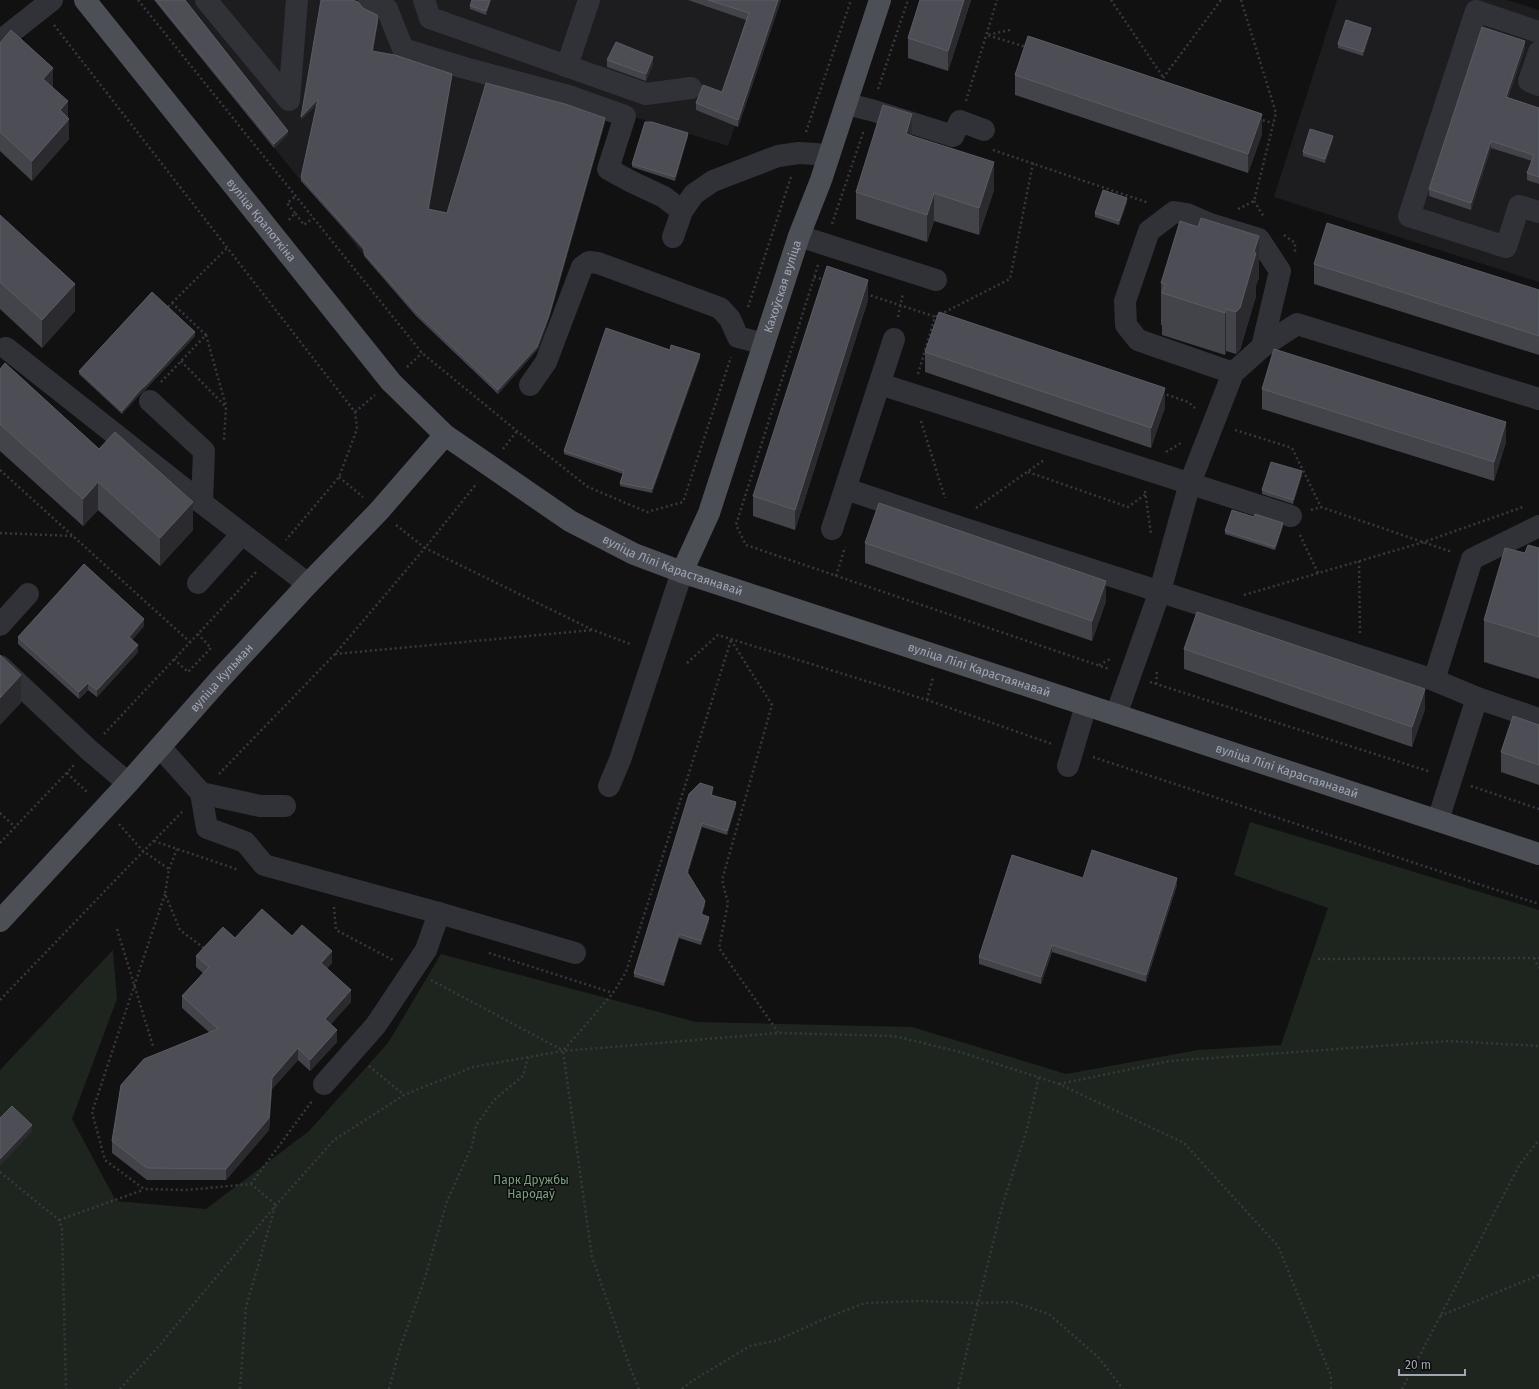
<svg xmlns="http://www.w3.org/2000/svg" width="1539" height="1389" font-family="'Fira Sans',sans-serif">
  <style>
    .built { fill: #1d1d1f }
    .green { fill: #1d251e }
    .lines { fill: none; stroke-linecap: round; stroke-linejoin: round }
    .path { stroke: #37393e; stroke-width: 2.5; stroke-dasharray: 2 3; stroke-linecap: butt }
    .minor { stroke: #313237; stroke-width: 22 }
    .major { stroke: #4d4f56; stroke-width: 22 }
    .wall { fill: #43434a }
    .shaded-wall { fill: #2b2b2f }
    .building { fill: #4d4e55; stroke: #5a5c64 }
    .labels { text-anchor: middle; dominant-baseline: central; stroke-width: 3; stroke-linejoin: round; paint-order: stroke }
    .street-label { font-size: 12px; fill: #a1a5b4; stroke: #0c0c0d }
    .park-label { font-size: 12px; fill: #77a07d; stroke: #0c0c0d }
  </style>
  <rect width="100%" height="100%" fill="#111112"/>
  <g class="built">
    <path d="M154,0H779L728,146L609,109L542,345L498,394L418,317L364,256L341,226L301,181Z"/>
    <path d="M1337,0H1507L1539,10V282L1274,197Z"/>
  </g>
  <path class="green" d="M1250,822L1539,910V1389H0V1070L113,950L117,999L72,1119L116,1201L206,1209L309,1131L388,1043L441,954L696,1022L912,1027L1066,1074L1198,1050L1281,1045L1328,908L1234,875Z"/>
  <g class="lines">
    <g class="path">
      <path d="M138,0L422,353L517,431L588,487L647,512L683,502L731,357"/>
      <path d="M1111,0L1163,77"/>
      <path d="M54,25L355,412L357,429L339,477L286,540"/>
      <path d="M1010,30L987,35L1026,47"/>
      <path d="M1160,82L1221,0"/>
      <path d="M878,89L908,0"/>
      <path d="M966,101L997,0"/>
      <path d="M1258,119L1273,123"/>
      <path d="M806,132L851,0"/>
      <path d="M993,150L1149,203"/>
      <path d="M1254,201L1264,217"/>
      <path d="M1238,209L1254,201L1276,113L1241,0"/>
      <path d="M295,213L287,203L296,196"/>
      <path d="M289,220L295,213L304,225L313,218"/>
      <path d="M832,224L864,130"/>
      <path d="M1284,235L1295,243V252"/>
      <path d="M818,265L736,525L746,545L1109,669"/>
      <path d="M814,277L826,280"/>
      <path d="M866,294L936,317"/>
      <path d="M172,303L227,248"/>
      <path d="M748,307L791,177"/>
      <path d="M898,317L903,293"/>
      <path d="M206,335L226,406"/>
      <path d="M181,361L226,407L224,440"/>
      <path d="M407,367L422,353"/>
      <path d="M918,374L935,317L1010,279L1033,163"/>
      <path d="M161,382L206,335L172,303L166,309"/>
      <path d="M1162,393L1188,402L1195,408"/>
      <path d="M355,412L375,395"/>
      <path d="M921,421L945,498"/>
      <path d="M1235,430L1292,448L1321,507L1452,552"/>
      <path d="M503,449L517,431"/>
      <path d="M1166,452L1181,443"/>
      <path d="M0,470L190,642"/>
      <path d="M1028,472L1128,507L1146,494"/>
      <path d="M339,477L363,497"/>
      <path d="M1145,491L1151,534"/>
      <path d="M976,508L1044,460"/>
      <path d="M1311,510L1321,507"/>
      <path d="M396,525L425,548L477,483"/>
      <path d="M0,533L73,536"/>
      <path d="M1300,535L1318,573"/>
      <path d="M1359,561L1360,634"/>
      <path d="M836,576L845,547"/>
      <path d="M1244,595L1424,542L1523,507"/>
      <path d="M731,640L772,705L722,880L728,903L719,948L778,1032"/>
      <path d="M335,654L593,630"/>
      <path d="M174,659L188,672L211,648L198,634"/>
      <path d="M687,663L718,635L927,700L1052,744"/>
      <path d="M1099,665L1112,658"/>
      <path d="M1150,682L1431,772"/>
      <path d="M1156,684L1157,670"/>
      <path d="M927,700L933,677"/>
      <path d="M104,734L257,571"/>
      <path d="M1093,757L1539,904"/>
      <path d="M67,773L88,793"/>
      <path d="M219,774L335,654L425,548L593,630L630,644"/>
      <path d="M1471,786L1539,809"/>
      <path d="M0,813L15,827"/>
      <path d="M119,824L143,851L169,869L165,894L180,930L205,949"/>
      <path d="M154,841L239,870"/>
      <path d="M0,843L74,765"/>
      <path d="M169,869L177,849"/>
      <path d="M165,894L92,1112L105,1160L144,1189L186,1190L251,1184L276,1205"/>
      <path d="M334,907L336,930L393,960"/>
      <path d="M117,929L153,1046"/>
      <path d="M489,953L613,993"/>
      <path d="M1534,958L1539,968"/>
      <path d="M1318,959L1539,958"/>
      <path d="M431,980L562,1050"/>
      <path d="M0,1000L126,869L182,812"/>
      <path d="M369,1066L404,1095"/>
      <path d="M1059,1084L1170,1061L1449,1041L1539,1046"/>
      <path d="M0,1172L59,1220L62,1228L66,1389"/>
      <path d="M251,1184L312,1101"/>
      <path d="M59,1220L143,1190"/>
      <path d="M1440,1316L1539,1275"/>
      <path d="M120,1389L159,1346L276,1205L334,1140L404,1095L473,1067L563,1051L779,1033L894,1036L960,1052L1059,1084L1184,1143L1278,1246L1331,1376V1389"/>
      <path d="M240,1389L246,1307L275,1207"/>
      <path d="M389,1389L399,1351L424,1281L447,1201L472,1146L476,1125L495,1099L523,1076L528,1057"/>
      <path d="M639,1389L631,1370L592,1257L563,1051L613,993L626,972L731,640"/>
      <path d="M682,1389L692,1381L750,1346L778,1340L826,1318L865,1303L918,1301L978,1303L1013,1302L1049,1314L1098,1357L1123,1389"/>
      <path d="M958,1389L978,1303L1003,1203L1027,1129L1039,1076"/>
      <path d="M1402,1389L1520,1164L1539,1140"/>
    </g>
    <g class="minor">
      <path d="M206,0L289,100L297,0"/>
      <path d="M369,0L387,9L403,49L465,68L569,96L625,116L608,169L632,182L664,197L682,211"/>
      <path d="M424,0L430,18L646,94L691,88"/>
      <path d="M1539,32L1476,11L1409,216L1506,247L1519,206L1539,212"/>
      <path d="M0,41L52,0"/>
      <path d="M1539,52L1529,81L1539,85"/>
      <path d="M567,66L589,0"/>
      <path d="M846,104L871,110L953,136L960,121L984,130"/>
      <path d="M799,236L936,280"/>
      <path d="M673,237L682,211L694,194L713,181L778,156L799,153L829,155"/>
      <path d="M6,348L202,503L308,584"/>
      <path d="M1233,373L1138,340L1126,325L1125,301L1149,231L1174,212L1187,214L1210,224L1259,239L1280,271L1262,347"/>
      <path d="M880,384L1291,516"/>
      <path d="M530,385L546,362L582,267L589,262L598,263L720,308L730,319L738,337L764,344"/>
      <path d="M150,401L204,451L202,503"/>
      <path d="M846,489L953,525L1434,680"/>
      <path d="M1539,526L1472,559L1434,680L1477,698L1539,719"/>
      <path d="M832,529L894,339"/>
      <path d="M198,583L242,534"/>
      <path d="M0,625L28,594"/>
      <path d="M0,666L89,750L128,783"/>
      <path d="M1116,715L1160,591L1190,483L1233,373L1262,347L1297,324L1539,399"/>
      <path d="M160,747L201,793L260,806H285"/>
      <path d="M1068,766L1086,705"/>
      <path d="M609,786L620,760L682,572"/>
      <path d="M201,793L207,828L245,842L264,865L439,913L575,953"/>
      <path d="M1438,820L1477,698"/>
      <path d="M324,1084L376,1025L426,950L439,913"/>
    </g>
    <g class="major">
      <path id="s1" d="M85,0L391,382L445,435L570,521L634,554L682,572L1539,854"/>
      <path id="s2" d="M682,572L709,513L799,236L821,180L880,0"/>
      <path id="s3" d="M0,921L128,783L220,679L308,584L379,511L445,435"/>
    </g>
  </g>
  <g class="wall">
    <path d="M154,0H185L288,134L274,148Z"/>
    <path d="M472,0H491L486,15L470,9V6Z"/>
    <path d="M688,0H781L738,127L696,110V103L722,92L746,20Z"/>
    <path d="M920,0H971L948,71L908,58V38Z"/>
    <path d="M363,8L378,21L373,51L452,77L429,209L447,213L605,122L549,318L537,350L498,394L416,316L364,256V251L301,181V177L317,104L301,120Z"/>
    <path d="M1371,31L1363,56L1338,48V44Z"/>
    <path d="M0,43L53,88L68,118L69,139L32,181L0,151Z"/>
    <path d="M1525,48L1508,98L1539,108V184L1527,180V173L1532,161L1491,148L1471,210L1429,196V189Z"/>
    <path d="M607,60L653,64L646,81L607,67Z"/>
    <path d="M1015,75L1262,134L1248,173L1015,95Z"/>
    <path d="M688,136L675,181L632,167V164Z"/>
    <path d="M912,136L994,190L979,235L934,221L927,242L856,219V192Z"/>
    <path d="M1333,139L1325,163L1303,156V152Z"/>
    <path d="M1127,202L1119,225L1095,217V213Z"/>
    <path d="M0,215L75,311L42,348L0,309Z"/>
    <path d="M1314,264L1539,290V355L1314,284Z"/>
    <path d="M1259,278L1256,285V296L1240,350L1236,354L1226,351L1225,355L1162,335V325H1161V283Z"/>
    <path d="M868,300L795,530L753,516V496Z"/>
    <path d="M195,336L145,390L141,393L122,414L79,374V371Z"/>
    <path d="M670,350L700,358L652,493L620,486V483L623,474L564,454V451Z"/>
    <path d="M925,352L1165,407L1151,448L925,372Z"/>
    <path d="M0,369L99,449L193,530L160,566L98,510L83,526L0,451Z"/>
    <path d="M1262,389L1506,442L1494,481L1262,409Z"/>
    <path d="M1302,475L1293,504L1262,494V490Z"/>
    <path d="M1283,526L1275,550L1225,534V531Z"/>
    <path d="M865,543L1106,601L1092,641L865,563Z"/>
    <path d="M1539,548V679L1484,662V620L1525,553Z"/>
    <path d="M144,626L132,640L138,652L97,697L88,690L79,699L18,644V637Z"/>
    <path d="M1184,649L1425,709L1412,747L1184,669Z"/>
    <path d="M1539,725V785L1501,772V752Z"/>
    <path d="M713,791L712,795L736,806L727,835L702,827L688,873L705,905L702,914L709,921L701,945L679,938L664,986L634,977V973Z"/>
    <path d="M1083,878L1177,885L1146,982L1052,952L1041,984L979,964V957Z"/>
    <path d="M292,936L332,963L327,968L351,1002L330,1024L337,1042L310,1071L298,1060L272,1089L269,1130L226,1180H147L112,1153V1141L210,1033L182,1008V996L203,973L196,967V956Z"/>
  </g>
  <g class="shaded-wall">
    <path d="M490,0H491L486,15V11Z"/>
    <path d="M778,0H781L738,127V120Z"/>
    <path d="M964,0H971L948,71V51Z"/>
    <path d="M378,17V21L372,55V51Z"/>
    <path d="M1371,28V31L1363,56V52Z"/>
    <path d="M1525,41V48L1506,104V97Z"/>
    <path d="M653,57V64L646,81V74Z"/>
    <path d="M53,68V88L43,79Z"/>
    <path d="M452,74V77L428,212V209Z"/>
    <path d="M318,99V103L301,120V117Z"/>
    <path d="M68,101V121L69,119V139L32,181V161L60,110Z"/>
    <path d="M912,114V142L906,134Z"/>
    <path d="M1262,114V134L1248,173V154Z"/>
    <path d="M605,118V122L549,318L537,350L498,394V390Z"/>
    <path d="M288,131V134L274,148V144Z"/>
    <path d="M688,133V136L675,181V177Z"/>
    <path d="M1333,136V139L1325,163V159Z"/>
    <path d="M1491,141V148L1471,210V203Z"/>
    <path d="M994,162V190L979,235V208Z"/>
    <path d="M934,193V221L927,242V215Z"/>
    <path d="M1127,198V202L1119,225V221Z"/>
    <path d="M1259,236V278L1256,285V296L1240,350L1236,354V312Z"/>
    <path d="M868,280V300L795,530V510Z"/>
    <path d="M75,284V311L42,348V320Z"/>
    <path d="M1226,309V351L1225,355V313Z"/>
    <path d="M195,332V336L145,390L141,393L122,414V411L141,389Z"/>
    <path d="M700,354V358L652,493V489Z"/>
    <path d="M1165,388V407L1151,448V428Z"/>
    <path d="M1506,422V442L1494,481V462Z"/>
    <path d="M1302,471V475L1293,504V500Z"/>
    <path d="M98,482V510L83,526V499Z"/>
    <path d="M193,502V530L160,566V538Z"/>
    <path d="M1283,523V526L1275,550V547Z"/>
    <path d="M1106,581V601L1092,641V621Z"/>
    <path d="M144,619V626L129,644V637Z"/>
    <path d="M138,645V652L97,697V690Z"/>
    <path d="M21,675V703L0,725V698Z"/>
    <path d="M88,683V690L79,699V692Z"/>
    <path d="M1425,689V709L1412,747V727Z"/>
    <path d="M736,802V806L727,835V831Z"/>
    <path d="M702,823V827L687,876V872Z"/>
    <path d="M1177,878V885L1146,982V975Z"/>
    <path d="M705,901V905L701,918V914Z"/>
    <path d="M709,917V921L701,945V941Z"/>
    <path d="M679,934V938L664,986V982Z"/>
    <path d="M1052,945V952L1041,984V977Z"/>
    <path d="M332,951V963L321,974V963Z"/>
    <path d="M351,990V1002L325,1031V1019Z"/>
    <path d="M337,1030V1042L310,1071V1060Z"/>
    <path d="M298,1048V1060L272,1089L269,1130L226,1180V1169L272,1078Z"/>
    <path d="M32,1125V1132L0,1166V1159Z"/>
  </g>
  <g class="building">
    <path d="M156,0H185L288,131L274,144Z"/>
    <path d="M321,0H352L358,2L363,8L377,15L378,17L372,51L395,55L452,74L428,209L447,213L486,83L565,104L605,118L549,315L537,347L498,390L416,312L364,253V248L301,177L318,99L301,117Z"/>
    <path d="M472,0H490L486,11L470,6Z"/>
    <path d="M708,0H778L738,120L696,103L703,85L722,92L749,13Z"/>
    <path d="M920,0H964L948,51L908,38Z"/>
    <path d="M1346,20L1371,28L1363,52L1338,44Z"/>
    <path d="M1482,27L1525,41L1506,97L1539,108V177L1527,173L1534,155L1491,141L1471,203L1429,189Z"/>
    <path d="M11,30L53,68L43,79L68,101L60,110L69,119L32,161L0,132V43Z"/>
    <path d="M1028,36L1262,114L1248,154L1015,75Z"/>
    <path d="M616,42L653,57L646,74L607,60Z"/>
    <path d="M883,105L912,114L906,134L994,162L979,208L934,193L927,215L856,192Z"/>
    <path d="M645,122H652L688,133L675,177L632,164Z"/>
    <path d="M1310,129L1333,136L1325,159L1303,152Z"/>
    <path d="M1103,190L1127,198L1119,221L1095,213Z"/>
    <path d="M0,215L75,284L42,320L0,282Z"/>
    <path d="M1201,218L1259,236L1254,252L1256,253L1240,308L1236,312L1226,309L1225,313L1162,293L1165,284L1161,283L1180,221L1198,227Z"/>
    <path d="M1327,223L1539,290V336L1314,264Z"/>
    <path d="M827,266L868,280L795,510L753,496Z"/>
    <path d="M152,292L195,332L145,386L141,389L122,411L79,371Z"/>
    <path d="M939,312L1165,388L1151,428L925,352Z"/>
    <path d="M606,328L670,350L671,345L700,354L652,489L620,483L624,471L564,451Z"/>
    <path d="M1274,349L1506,422L1494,462L1262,389Z"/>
    <path d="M5,363L99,449L115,432L193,502L160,538L98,482L83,499L0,424V369Z"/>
    <path d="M1271,462L1302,471L1293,500L1262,490Z"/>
    <path d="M879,503L1106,581L1092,621L865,543Z"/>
    <path d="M1232,510L1254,517L1255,514L1283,523L1275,547L1225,531Z"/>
    <path d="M1528,545L1539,548V637L1484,620L1505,548L1525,553Z"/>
    <path d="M84,564L144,619L129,637L138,645L97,690L88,683L79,692L18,637Z"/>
    <path d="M1197,612L1425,689L1412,727L1184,649Z"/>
    <path d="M0,655L21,675L0,698Z"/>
    <path d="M1513,716L1539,725V765L1501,752Z"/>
    <path d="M700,783L713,787L711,795L736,802L727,831L702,823L687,872L705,901L701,914L709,917L701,941L679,934L664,982L634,973L689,794Z"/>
    <path d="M1092,850L1177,878L1146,975L1052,945L1041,977L979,957L1012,855L1083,878Z"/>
    <path d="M262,909L292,936L302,925L332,951L321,963L351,990L325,1019L337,1030L310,1060L298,1048L272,1078L269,1118L226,1169L147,1168L112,1141L121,1085L144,1059L218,1029L182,996L209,967L196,956L223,927L235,938Z"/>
    <path d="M12,1106L32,1125L0,1159V1118Z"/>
  </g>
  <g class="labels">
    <g class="street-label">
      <text stroke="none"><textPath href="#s1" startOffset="282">вуліца Крапоткіна</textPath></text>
      <text stroke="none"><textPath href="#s2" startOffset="303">Кахоўская вуліца</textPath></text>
      <text stroke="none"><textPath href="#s1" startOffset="829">вуліца Лілі Карастаянавай</textPath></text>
      <text stroke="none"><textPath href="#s1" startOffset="1153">вуліца Лілі Карастаянавай</textPath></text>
      <text stroke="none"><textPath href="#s3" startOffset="329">вуліца Кульман</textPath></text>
      <text stroke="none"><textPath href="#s1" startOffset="1477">вуліца Лілі Карастаянавай</textPath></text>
    </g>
    <g class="park-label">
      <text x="531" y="1180">Парк Дружбы<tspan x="531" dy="14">Народаў</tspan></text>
    </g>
  </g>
  <path d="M1399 1369v6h66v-6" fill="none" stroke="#a1a5b4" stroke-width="2"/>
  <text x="1405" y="1369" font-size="12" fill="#a1a5b4" stroke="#0c0c0d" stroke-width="3" paint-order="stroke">20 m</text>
</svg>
